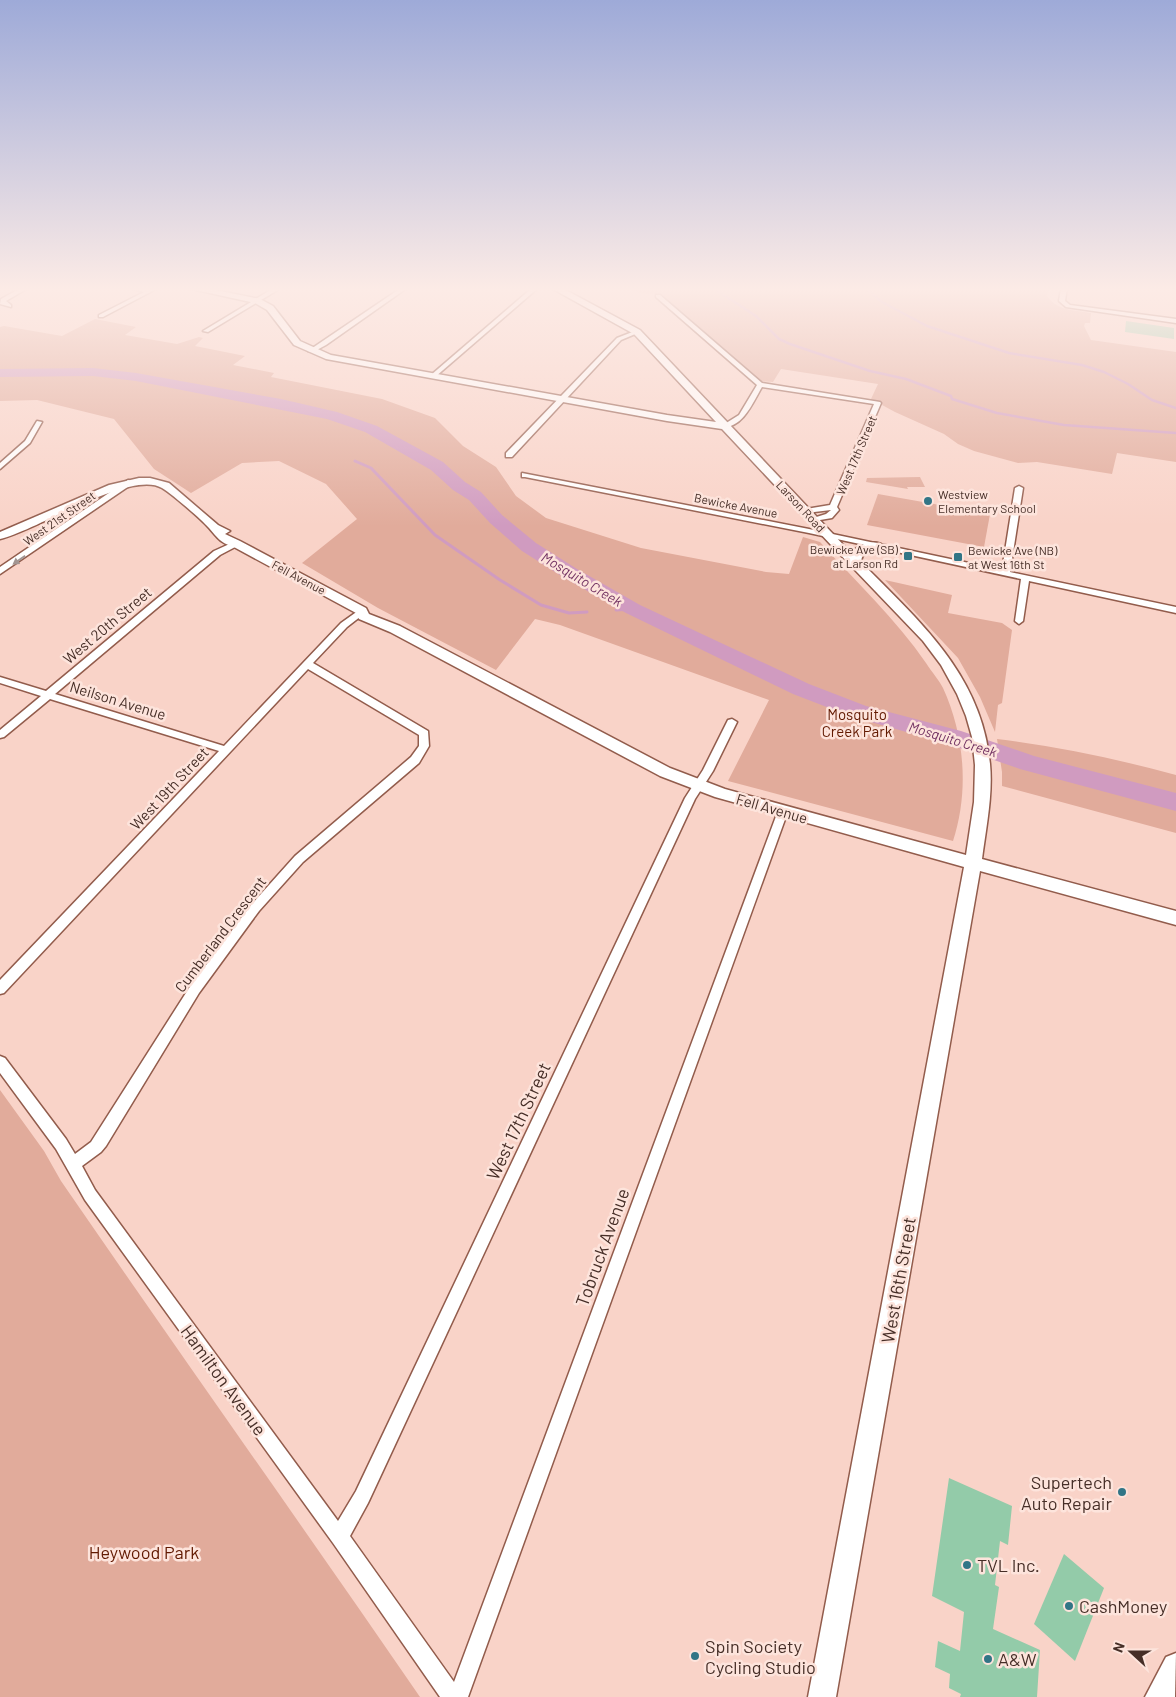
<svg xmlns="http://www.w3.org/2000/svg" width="1176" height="1697" font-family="Barlow,sans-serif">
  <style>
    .green { fill: #e1ab9b }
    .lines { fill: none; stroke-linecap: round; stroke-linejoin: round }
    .stream-far1 { stroke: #d09bc0; stroke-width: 2.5 }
    .stream { stroke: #d09bc0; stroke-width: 3 }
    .river { fill: #d09bc0; fill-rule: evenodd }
    .building { fill: #93cba9 }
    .street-casing { stroke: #925c4c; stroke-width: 3 }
    .secondary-casing { stroke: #925c4c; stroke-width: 3 }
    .street { fill: #fff; fill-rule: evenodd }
    .secondary { fill: #fff; fill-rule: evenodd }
    .oneway { fill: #a29693 }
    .poi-dot { fill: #327586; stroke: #fde4dc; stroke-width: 2 }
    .labels { text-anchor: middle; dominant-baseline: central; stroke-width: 5; stroke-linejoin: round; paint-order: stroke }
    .far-street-label { font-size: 12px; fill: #462e27; stroke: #fde4dc }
    .far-poi-label { font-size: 12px; fill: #462e27; stroke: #fde4dc; text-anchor: start }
    .far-water-label { font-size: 14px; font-style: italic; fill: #733363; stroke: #fde4dc }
    .street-label { font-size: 15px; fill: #462e27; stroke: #fde4dc }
    .park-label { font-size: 15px; fill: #621900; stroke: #fde4dc }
    .near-street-label { font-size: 18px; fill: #462e27; stroke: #fde4dc }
    .near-poi-label { font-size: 18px; fill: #462e27; stroke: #fde4dc; text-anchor: start }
    .near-park-label { font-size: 18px; fill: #621900; stroke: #fde4dc }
  </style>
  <rect width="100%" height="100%" fill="#f9d3c8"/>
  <g class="green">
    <path d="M629,288H1049L1047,296C1057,311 1075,310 1091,313L1090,323H1085L1084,326L1091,340L1176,352V462L1117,453L1112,474L1037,462L1018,463L974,451L958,444L944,434L895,412L871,399L878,384L781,369L773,382L759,381L660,294L640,293Z"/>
    <path d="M95,319L136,327L125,335L177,344L199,337L203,338L195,346L245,356L233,365L274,373L271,377L382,399L435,418L463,446L496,467L516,496L546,518L641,548L766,572L789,574L803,537L820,542C856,582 896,619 926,663C931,671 939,680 943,688C965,736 969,792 953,841L728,781L769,700L560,625L535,619L496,670L378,608L302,563L357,519L326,484L279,461L242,463L191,493L154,469L114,419L37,400L0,401V327L4,326L62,336Z"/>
    <path d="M920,477L925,487H907L908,489L866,482L867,478Z"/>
    <path d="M878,494L990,514L984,547L867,525Z"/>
    <path d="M885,580L952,595L948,613L1002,623L1012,630L1002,703L998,705L995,732L980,697L958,658Z"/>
    <path d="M997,739C1057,746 1117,759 1176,775V833L1002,786V772Z"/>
    <path d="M0,1090L44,1151L61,1181C180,1354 301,1524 420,1697H0Z"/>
  </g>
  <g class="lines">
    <g class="stream-far1">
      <path d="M713,288L756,316L779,339L790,344L870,371L906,379L951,396L952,399L997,413L1064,425L1176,433"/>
      <path d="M864,288C872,291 875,297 882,302L927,326L1009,353L1082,365L1104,372L1128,384L1152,400L1176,408"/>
    </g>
    <g class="stream">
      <path d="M355,461L371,468L435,535L500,580L541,605L569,613L587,612"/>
      <path d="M616,610L633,609"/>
    </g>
    <path class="river" d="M93,368L136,373L281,399L337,412L377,426L443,462L465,482L481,492L502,515L536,543L577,569L640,605L751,657L809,684L866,706L961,731L1034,756L1176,793V811L1020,769L945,743L850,716L793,694L626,613L563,577L522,551L490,523L469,500L453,490L431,470L365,432L327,419L136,381L93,376L0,377V369Z"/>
  </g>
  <g class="building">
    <path d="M1126,321L1174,328V339L1125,332Z"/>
    <path d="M949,1478L1012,1506L1008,1545L1000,1541L995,1585L999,1587L993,1629L1040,1650L1037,1697H960L961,1694L949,1688L950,1674L935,1667L938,1641L960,1651L964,1612L932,1596Z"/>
    <path d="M1064,1554L1104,1588L1075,1661L1034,1624Z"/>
  </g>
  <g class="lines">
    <g class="street-casing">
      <g id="street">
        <path d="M21,288H28L6,301L11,305V307L0,304L1,299Z"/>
        <path d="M130,288H158L103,317H99V315L144,292Z"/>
        <path d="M274,288H281L208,332L203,331Z"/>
        <path d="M401,288H407L326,345L313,352L308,351Z"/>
        <path d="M532,288H538L435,377H431V375Z"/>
        <path d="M1061,288H1067L1065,301L1070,305L1176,319V323L1066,307L1059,301Z"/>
        <path d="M656,295H660L762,383L880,402L881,403L837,507L839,510L832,518L814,521L810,519L826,514L831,510L806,513L802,511L806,509L830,505L874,404L762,387C753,402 743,428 723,427V425L739,415L757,385L656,297Z"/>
        <path d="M635,331L640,332L621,340L512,457H506V453L617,338Z"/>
        <path d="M37,421L42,422L30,443L0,469V463L25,441Z"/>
        <path d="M522,473L809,529L1002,570L1015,488L1019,486L1023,488L1010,572L1176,607V613L1029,581L1023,621L1019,624L1015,621L1021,579L809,533L525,477H522Z"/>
        <path d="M128,480L135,482L0,574V567Z"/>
        <path d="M236,541L240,543L239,545L220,555L55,694L224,746L341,623L362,608L366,611L365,613L347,627L313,663L428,731L429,746L419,763L303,862L259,911L199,993L106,1146L101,1152L82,1166L95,1190L338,1521L356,1491L685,798L703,770L728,720L732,719L737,722L713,771L695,799L368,1503L350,1536L454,1682L778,811L783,807L788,811L468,1697H440L333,1543L85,1200L56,1149L0,1073V1056L5,1058L66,1139L75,1154L91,1142L191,985L251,905L295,856L411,757L419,746V735L308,669L4,993L0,994V980L219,751L50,699L4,737L0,738V730L41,696L0,683V677L46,691L214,551Z"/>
      </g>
    </g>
    <g class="secondary-casing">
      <g id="secondary">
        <path d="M187,288H206L260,299L273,306L300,341L331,355L667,415L716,422L634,334L551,288H562L640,330L851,553C858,545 875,538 884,546L882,548C870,551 863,549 861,562C919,621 982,675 990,764C993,795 986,828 982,859L1176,911V925L980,871L836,1697H808L964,867L715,797L660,776L390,632L359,619L356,613L232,546C220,543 217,537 209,528C201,519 172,494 162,488C131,469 36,531 0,539V532L109,485L139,478H150L169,483L218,525L230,531L225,534L240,541L366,608L369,614L400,626L670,768L725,789L966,855L974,802L975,765L972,737L966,716L957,694L941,665L923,641L832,546L722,429L667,421L326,359L294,345L267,310L255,303Z"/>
        <path d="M1176,1653L1175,1697H1145L1166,1657Z"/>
      </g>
    </g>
    <use href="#street" class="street"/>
    <use href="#secondary" class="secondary"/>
  </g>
  <defs><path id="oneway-solid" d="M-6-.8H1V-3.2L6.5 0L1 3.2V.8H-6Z" transform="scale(1.25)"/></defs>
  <use class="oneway" href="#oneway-solid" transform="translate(19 560) rotate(145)"/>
  <linearGradient id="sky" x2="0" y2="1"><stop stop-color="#9eaad8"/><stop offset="0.55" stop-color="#fcebe6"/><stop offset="1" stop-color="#fcebe6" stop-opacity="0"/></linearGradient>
  <rect width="1176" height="526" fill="url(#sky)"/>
  <g class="poi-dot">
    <circle cx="928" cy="501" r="5"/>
    <rect x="903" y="551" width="10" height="10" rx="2.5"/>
    <rect x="953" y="552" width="10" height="10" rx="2.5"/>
    <circle cx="1122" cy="1492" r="5"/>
    <circle cx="967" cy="1565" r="5"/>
    <circle cx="1069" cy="1606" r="5"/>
    <circle cx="695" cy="1656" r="5"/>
    <circle cx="988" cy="1659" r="5"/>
  </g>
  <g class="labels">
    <g class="far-street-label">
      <text transform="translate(856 455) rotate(-67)">West 17th Street</text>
      <text transform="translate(736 505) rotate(11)">Bewicke Avenue</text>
      <text transform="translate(801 506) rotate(47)">Larson Road</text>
      <text transform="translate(59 518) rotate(-35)">West 21st Street</text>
      <text transform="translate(299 577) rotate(28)">Fell Avenue</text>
    </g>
    <g class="far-poi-label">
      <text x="938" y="494">Westview<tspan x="938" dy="14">Elementary School</tspan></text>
      <text x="898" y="549" text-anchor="end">Bewicke Ave (SB)<tspan x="898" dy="14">at Larson Rd</tspan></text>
      <text x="968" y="550">Bewicke Ave (NB)<tspan x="968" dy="14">at West 16th St</tspan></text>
    </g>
    <g class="far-water-label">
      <text transform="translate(582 579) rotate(31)">Mosquito Creek</text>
      <text transform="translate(953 739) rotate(17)">Mosquito Creek</text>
    </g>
    <g class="street-label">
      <text transform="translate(107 625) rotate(-40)">West 20th Street</text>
      <text transform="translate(118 700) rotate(17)">Neilson Avenue</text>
      <text transform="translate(169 788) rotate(-47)">West 19th Street</text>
      <text transform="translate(772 808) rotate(16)">Fell Avenue</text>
      <text transform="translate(220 934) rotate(-53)">Cumberland Crescent</text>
    </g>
    <g class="park-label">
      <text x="857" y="714">Mosquito<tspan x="857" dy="17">Creek Park</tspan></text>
    </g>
    <g class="near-street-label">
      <text transform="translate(518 1121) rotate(-65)">West 17th Street</text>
      <text transform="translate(602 1247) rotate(-70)">Tobruck Avenue</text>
      <text transform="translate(898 1280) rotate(-80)">West 16th Street</text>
      <text transform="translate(224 1380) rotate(54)">Hamilton Avenue</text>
    </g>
    <g class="near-poi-label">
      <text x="1112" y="1482" text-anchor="end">Supertech<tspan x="1112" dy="21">Auto Repair</tspan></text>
      <text x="977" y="1565">TVL Inc.</text>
      <text x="1079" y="1606">CashMoney</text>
      <text x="705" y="1646">Spin Society<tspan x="705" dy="21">Cycling Studio</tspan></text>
      <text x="998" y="1659">A&amp;W</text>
    </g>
    <g class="near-park-label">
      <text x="144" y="1552">Heywood Park</text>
    </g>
  </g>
  <g transform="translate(1131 1652) rotate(291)" stroke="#fde4dc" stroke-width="4" paint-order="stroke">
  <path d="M0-4L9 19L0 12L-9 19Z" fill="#462e27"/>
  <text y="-8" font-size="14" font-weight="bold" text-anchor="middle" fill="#462e27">N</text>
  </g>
</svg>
